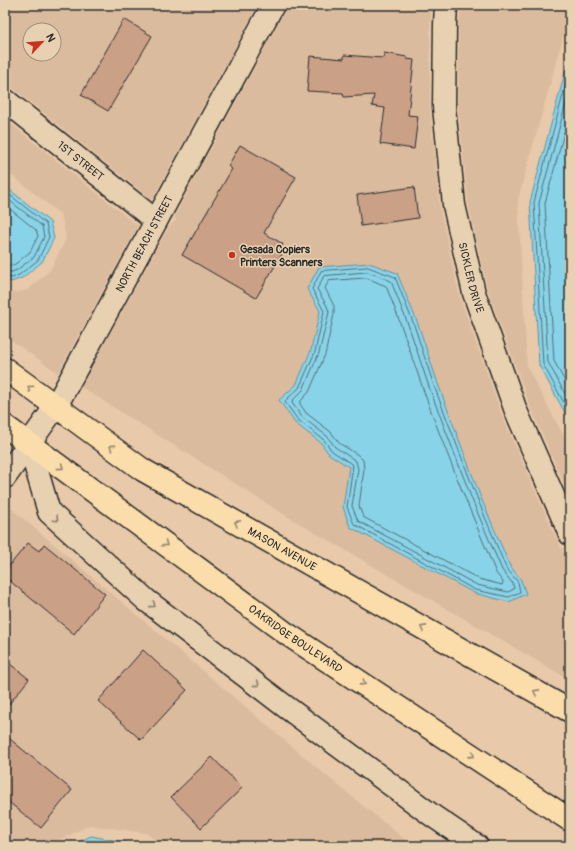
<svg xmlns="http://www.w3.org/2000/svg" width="575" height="851" font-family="Pangolin,sans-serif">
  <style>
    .built { fill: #dbbb9e; fill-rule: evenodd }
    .water { fill: #89d3e9; stroke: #63909d }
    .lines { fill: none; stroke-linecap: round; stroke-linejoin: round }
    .shore { stroke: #516e77; stroke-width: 1 }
    .building { fill: #caa187; stroke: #2b2b2b }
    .minor-casing { stroke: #2b2b2b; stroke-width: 25 }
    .major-casing { stroke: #2b2b2b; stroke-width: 25 }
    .minor { stroke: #e8d1b1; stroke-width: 22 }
    .major { stroke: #faddab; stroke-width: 22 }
    .oneway { stroke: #92846b }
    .oneway2 { stroke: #8a7e6e }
    .poi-dot { fill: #c8321e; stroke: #e8d1b1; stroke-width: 1.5 }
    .labels { text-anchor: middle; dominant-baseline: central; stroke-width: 3; stroke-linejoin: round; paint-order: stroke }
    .street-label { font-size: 11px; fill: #2b2b2b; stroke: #e8d1b1 }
    .poi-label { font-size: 11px; font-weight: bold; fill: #2b2b2b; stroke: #e8d1b1; text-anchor: start }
  </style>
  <rect width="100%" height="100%" fill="#e8caaa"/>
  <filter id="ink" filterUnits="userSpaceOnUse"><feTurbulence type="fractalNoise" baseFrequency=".025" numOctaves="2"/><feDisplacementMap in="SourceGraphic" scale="8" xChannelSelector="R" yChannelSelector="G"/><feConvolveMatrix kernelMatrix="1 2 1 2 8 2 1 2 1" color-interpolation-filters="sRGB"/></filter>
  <g filter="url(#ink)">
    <g class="built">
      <path d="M5,5H258L152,200L5,82ZM30,30H54V54H30Z"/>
      <path d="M288,5H432L430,26V110L440,209L460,298L503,418L553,531L570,566V680L293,520L81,387L168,228L176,220L174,217ZM397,273L418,324L438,384L481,498L510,566L521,580L343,507L349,467L329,454L321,443L295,423L279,400L296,386L311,350L320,311L307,289Z"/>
      <path d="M461,5H570V18L567,23L518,200L527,367L570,448V498L530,406L487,288L468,202L458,105L459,24Z"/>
      <path d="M5,119L138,226L58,373L5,336V292L11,293L28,290L50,270L66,239L62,218L59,213L5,170Z"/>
      <path d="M5,503L334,782L413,846H163L150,836L145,833L90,825L47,846H5Z"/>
    </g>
    <g class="water">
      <path d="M570,54V422L539,365L530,202Z"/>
      <path d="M5,186L50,222L54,238L42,262L22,278L11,282L5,279Z"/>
      <path d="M369,263L397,273L418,324L438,384L481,498L510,566L521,580L526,594L509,602L474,593L350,527L343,507L349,467L329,454L321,443L295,423L279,400L296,385L311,350L320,311L307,289L319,267Z"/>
      <path d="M91,836L141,845L143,846H70Z"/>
    </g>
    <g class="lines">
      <g class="shore">
        <path d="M570,69L534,202L543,364L570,414"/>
        <path d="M570,88L539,203L548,362L570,403"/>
        <path d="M570,111L545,203L554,361L570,391"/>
        <path d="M5,191L46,224L49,237L38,260L19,275L12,278L5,276"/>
        <path d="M5,197L42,226L44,237L34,257L17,270L12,272L5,271"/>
        <path d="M5,205L36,230L38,236L30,252L14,265H5"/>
        <path d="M368,267L395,277L414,325L434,386L478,500L506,568L518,582L520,592L509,597L475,590L354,524L347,507L353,465L332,451L324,440L298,420L285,402L286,400L299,388L315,352L324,311L312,289L321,271Z"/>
        <path d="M368,272L391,281L409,327L429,387L473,502L502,570L513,584L514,589L508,592L477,585L358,521L352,506L358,469L356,461L335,447L327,436L302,417L292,403V401L303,390L319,353L329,312L327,306L317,289L324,276Z"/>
        <path d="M367,278L386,286C400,320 411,354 423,389C445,451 471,512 496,573L503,582L502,585L479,579L363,517L359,506L364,469L363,460L358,455L339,443L331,432L306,413L300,404V402L309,392L325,355L334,314V306L325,288L329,281Z"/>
        <path d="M80,846L91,841L125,846"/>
      </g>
    </g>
    <g class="building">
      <path d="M124,19L152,36L108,111L81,95Z"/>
      <path d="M384,53L407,57V59L414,60L408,115L418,116L414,149L380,144L385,108L372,106L374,95L344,97L343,93L307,91L310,56L344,59V55L383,58Z"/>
      <path d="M240,145L296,177L264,233L283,244L279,252L282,254L256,298L182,255L232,169L228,166Z"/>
      <path d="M414,187L418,218L361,226L357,195Z"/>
      <path d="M28,543L39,551L44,544L105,594L74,634L5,577V571Z"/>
      <path d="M143,650L187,690L141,740L98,701Z"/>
      <path d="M5,660L29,679L5,709Z"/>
      <path d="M5,735L72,790L41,828L5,799Z"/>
      <path d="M212,757L242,788L201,828L171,797Z"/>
    </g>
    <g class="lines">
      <g class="minor-casing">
        <g id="minor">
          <path id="s1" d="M446,5L445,25L444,107L454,205L474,293L516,411L570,534"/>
          <path id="s2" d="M5,100L156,221"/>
          <path d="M29,444L49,512L146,600L282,704L433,816L477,846"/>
          <path id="s3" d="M5,477L56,406L273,5"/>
        </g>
      </g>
      <g class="major-casing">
        <g id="major">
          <path id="s4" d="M5,369L143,470L570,711"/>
          <path id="s5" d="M5,426L287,634L570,820"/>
        </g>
      </g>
      <use href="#minor" class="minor"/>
      <use href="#major" class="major"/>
    </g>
    <defs><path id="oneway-chevron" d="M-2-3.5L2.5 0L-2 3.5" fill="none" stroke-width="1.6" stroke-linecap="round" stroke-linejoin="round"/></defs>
    <g class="oneway">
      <use href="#oneway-chevron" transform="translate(30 388) rotate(-144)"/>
      <use href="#oneway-chevron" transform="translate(112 447) rotate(-144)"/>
      <use href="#oneway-chevron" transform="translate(61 467) rotate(37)"/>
      <use href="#oneway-chevron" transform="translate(237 523) rotate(-151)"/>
      <use href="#oneway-chevron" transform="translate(165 544) rotate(36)"/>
      <use href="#oneway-chevron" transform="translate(423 628) rotate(-151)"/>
      <use href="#oneway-chevron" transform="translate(363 683) rotate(33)"/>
      <use href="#oneway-chevron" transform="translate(536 692) rotate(-151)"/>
      <use href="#oneway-chevron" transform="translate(472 755) rotate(33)"/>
    </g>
    <g class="oneway2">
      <use href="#oneway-chevron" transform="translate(56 519) rotate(43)"/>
      <use href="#oneway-chevron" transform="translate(153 605) rotate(37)"/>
      <use href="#oneway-chevron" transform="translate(257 684) rotate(37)"/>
    </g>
  </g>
  <circle class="poi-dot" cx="232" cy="255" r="4"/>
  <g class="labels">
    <g class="street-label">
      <text stroke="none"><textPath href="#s2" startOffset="97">1ST STREET</textPath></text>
      <text stroke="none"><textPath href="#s3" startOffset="272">NORTH BEACH STREET</textPath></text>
      <text stroke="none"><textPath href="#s1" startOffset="275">SICKLER DRIVE</textPath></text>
      <text stroke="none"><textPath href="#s4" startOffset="331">MASON AVENUE</textPath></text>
      <text stroke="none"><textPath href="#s5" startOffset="360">OAKRIDGE BOULEVARD</textPath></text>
    </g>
    <g class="poi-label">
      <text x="240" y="249">Gesada Copiers<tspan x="240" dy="13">Printers Scanners</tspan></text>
    </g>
  </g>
  <rect width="575" height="851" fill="none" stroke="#e8d1b1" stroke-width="20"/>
  <rect x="10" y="10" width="555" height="831" fill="none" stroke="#2b2b2b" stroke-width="1.5" filter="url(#ink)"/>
  <g transform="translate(42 42) rotate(64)"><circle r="19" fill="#e8d1b1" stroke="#9c8f7b"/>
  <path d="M0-3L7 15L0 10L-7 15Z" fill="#c8321e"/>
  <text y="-6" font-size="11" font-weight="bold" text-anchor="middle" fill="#2b2b2b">N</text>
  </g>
</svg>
